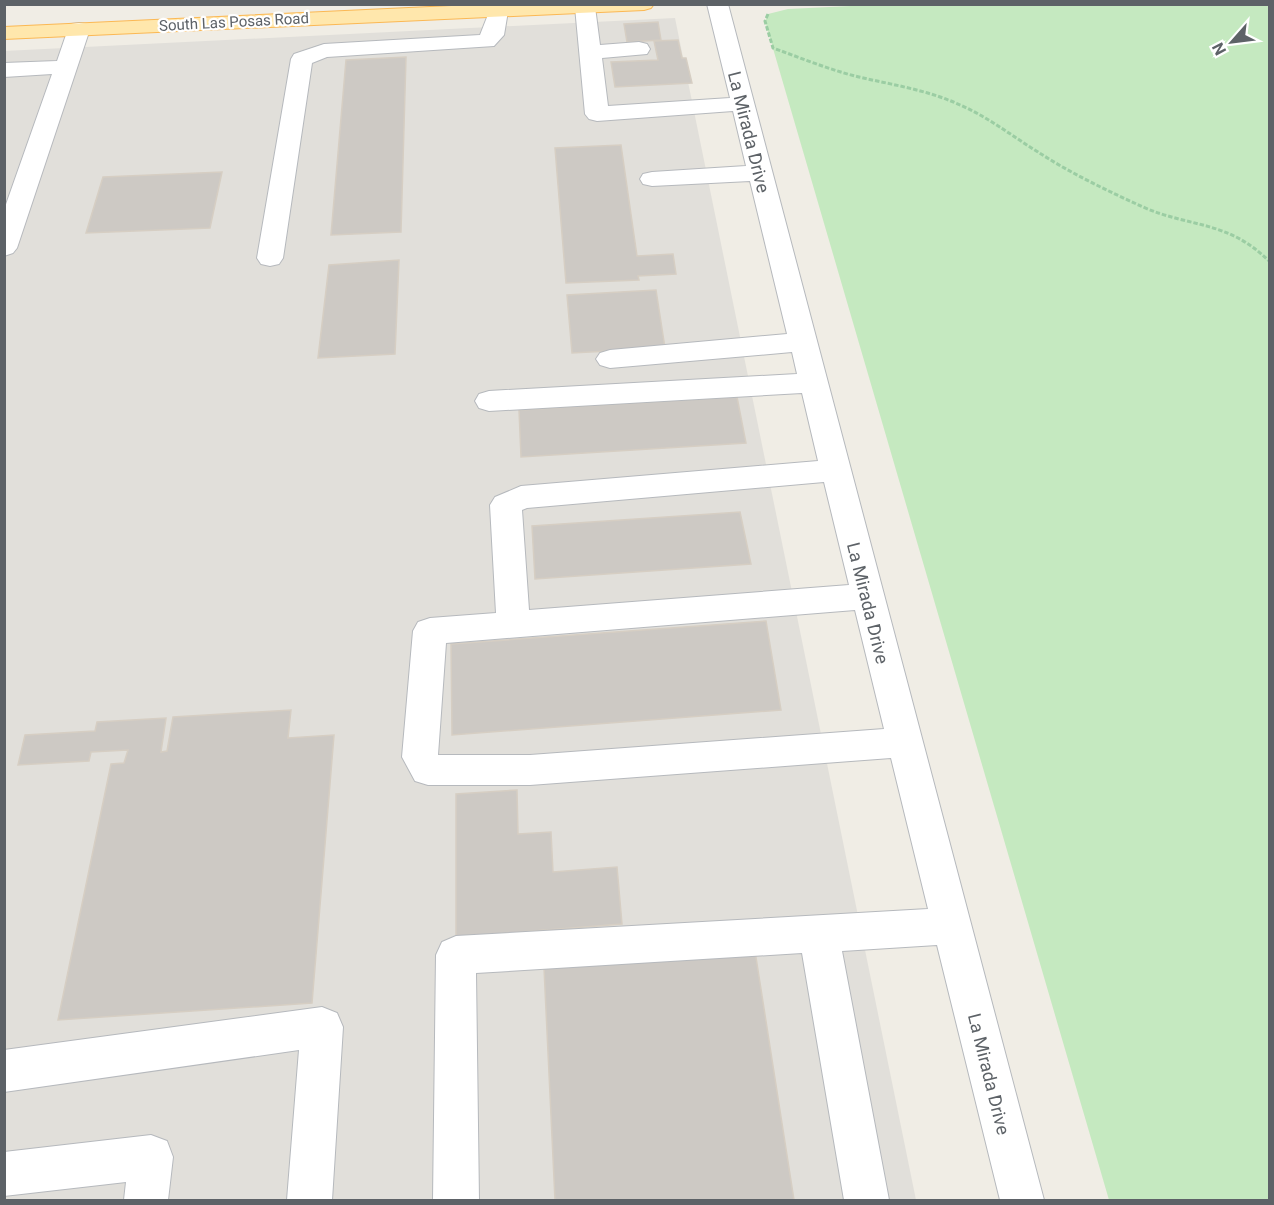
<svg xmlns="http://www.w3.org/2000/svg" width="1274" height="1205" font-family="Roboto,sans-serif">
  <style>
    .industrial { fill: #e1dfda }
    .green { fill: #c5e9c0 }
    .building { fill: #cdc9c4; stroke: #d6cec3; stroke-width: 1.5 }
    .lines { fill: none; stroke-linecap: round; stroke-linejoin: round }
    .minor-casing { stroke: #b6b9bd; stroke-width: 2 }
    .major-casing { stroke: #fbb854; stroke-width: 2 }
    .path { stroke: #9bcda3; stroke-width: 3; stroke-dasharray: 4.5 2; stroke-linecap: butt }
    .minor { fill: #fff; fill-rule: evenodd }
    .major { fill: #ffe7ac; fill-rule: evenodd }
    .labels { text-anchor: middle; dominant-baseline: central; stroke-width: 4.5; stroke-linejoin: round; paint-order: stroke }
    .far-street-label { font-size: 15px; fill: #5d6267; stroke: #fff }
    .street-label { font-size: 18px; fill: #5d6267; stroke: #fff }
  </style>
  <rect width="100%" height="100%" fill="#f0ede5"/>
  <path class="industrial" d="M675,18L916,1200H5L4,51Z"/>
  <path class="green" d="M892,4L1269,5V1200H1109L765,21L768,14L788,9Z"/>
  <g class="building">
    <path d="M658,22L661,40L627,42L624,24Z"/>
    <path d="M678,40L682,58H686L692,83L615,87L611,62L658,60L654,41Z"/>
    <path d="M406,57L401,232L331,235L346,60Z"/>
    <path d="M621,145L637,256L673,254L676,274L638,276L639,280L566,283L555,148Z"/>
    <path d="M222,172L210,228L86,233L103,177Z"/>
    <path d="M399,260L395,354L318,358L329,265Z"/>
    <path d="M656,290L665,348L572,353L567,295Z"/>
    <path d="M737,397L746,443L521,457L519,410Z"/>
    <path d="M740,512L751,564L535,579L532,526Z"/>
    <path d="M766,621L781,710L452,735L451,644Z"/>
    <path d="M291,710L288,738L334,735L312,1003L58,1020L111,764L124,763L128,750L91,752L89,761L18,765L25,735L95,731L97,722L166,718L161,752L167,751L173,717Z"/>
    <path d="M517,790L518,834L551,832L553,872L617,867L622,924L456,937V794Z"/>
    <path d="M755,951L794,1200H555L544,968Z"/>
  </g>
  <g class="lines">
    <g class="minor-casing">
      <g id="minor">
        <path d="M576,4H594L595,7L600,45L639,42L647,44L650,49L647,54L602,58L608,106L730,98L707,4H728L1044,1200H1000L937,945L842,951L889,1200H844L802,953L476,973L479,1200H433L436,955L442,942L456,936L928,909L891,758L530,785H428L415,781L402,757L413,631L418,622L430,618L496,613L490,505L495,497L521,486L818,461L802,393L489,411L479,408L475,401L479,394L489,391L797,374L792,352L610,368L600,365L596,359L600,353L610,350L787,334L750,181L652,186L643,184L640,179L643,174L652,172L746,166L733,111L597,121L589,119L585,114L575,7ZM824,482L849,585L529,610L522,510L527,508ZM855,610L884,729L530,755H438L446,643Z"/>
        <path d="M498,5L505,7L508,11L504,35L494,46L327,57L312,63L283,258L279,264L270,266L261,264L257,258L291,59L294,54L324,44L480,35L491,7Z"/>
        <path d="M79,23L87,24L90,29L17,248L13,253L4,256V210L52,74L4,77V63L57,61L68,29L71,24Z"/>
        <path d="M322,1007L337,1013L343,1027L332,1200H287L299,1050L4,1092V1050Z"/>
        <path d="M151,1135L167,1141L173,1157L168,1200H124L126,1182L4,1196V1152Z"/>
      </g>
    </g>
    <g class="major-casing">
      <path id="major" d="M494,4H654L651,8L644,10L4,39V27Z"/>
    </g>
    <path class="path" d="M768,14L765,21L773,48C801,58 830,70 859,77C893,85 928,90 960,105C988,117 1012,136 1038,152C1070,173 1108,191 1143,207C1191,228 1228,220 1270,262"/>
    <use href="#minor" class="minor"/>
    <use href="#major" class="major"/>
  </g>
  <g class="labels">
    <g class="far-street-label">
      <text transform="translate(234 22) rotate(-3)">South Las Posas Road</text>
    </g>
    <g class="street-label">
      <text transform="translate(749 132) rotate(76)">La Mirada Drive</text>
      <text transform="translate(868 603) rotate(76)">La Mirada Drive</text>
      <text transform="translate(989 1074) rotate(76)">La Mirada Drive</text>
    </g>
  </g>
  <rect width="1274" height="1205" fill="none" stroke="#5d6267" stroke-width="12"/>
  <g transform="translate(1232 42) rotate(242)" stroke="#ffffff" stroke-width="4.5" paint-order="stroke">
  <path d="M0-4.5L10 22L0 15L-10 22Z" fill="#5d6267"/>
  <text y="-9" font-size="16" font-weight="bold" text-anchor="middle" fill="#5d6267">N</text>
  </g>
</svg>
